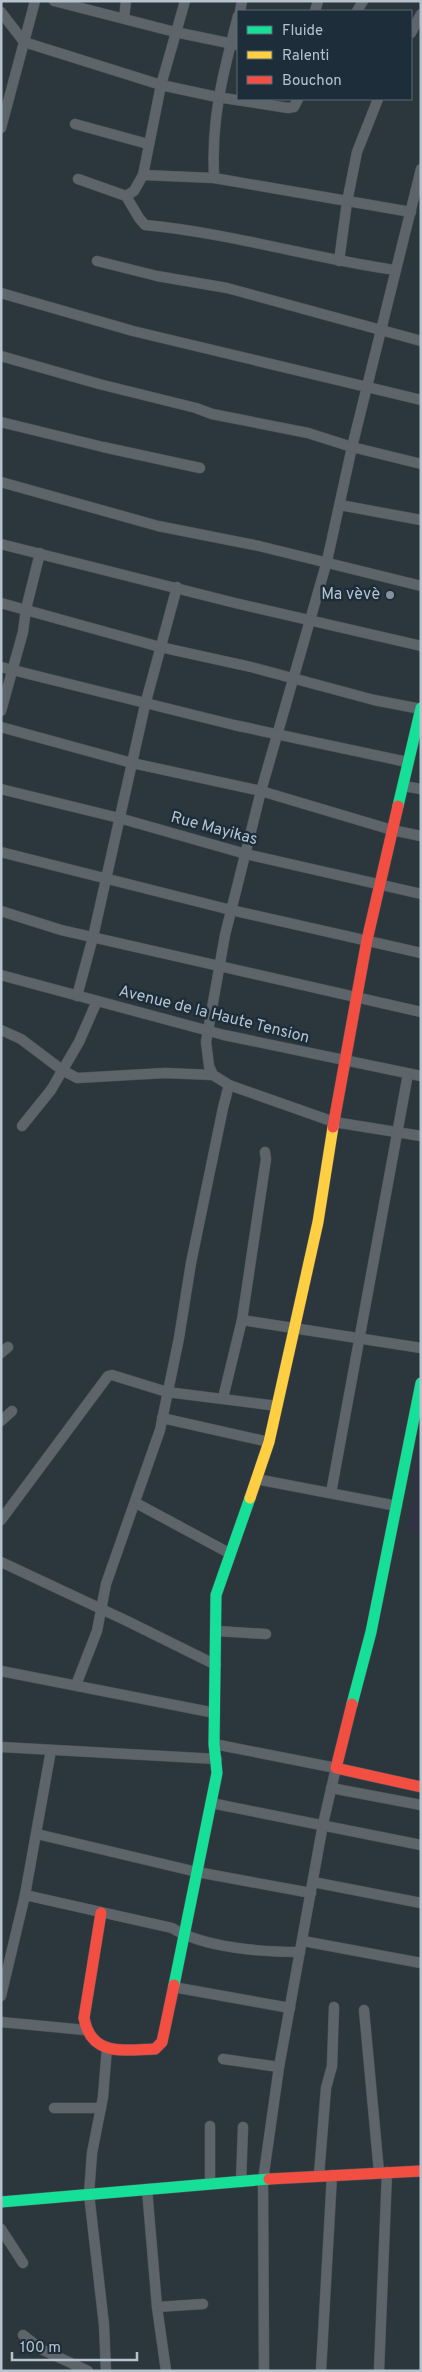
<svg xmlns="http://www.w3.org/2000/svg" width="422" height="2372" font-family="Overpass,sans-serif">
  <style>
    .medical { fill: #313344 }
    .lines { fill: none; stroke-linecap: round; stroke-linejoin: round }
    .street-casing { stroke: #4b5257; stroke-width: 11 }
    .fast-casing { stroke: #4b5257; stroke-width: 12 }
    .slow-casing { stroke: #4b5257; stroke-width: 12 }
    .jam-casing { stroke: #4b5257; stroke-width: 12 }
    .street { stroke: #5d646a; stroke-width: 10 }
    .fast { stroke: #16e098; stroke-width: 11 }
    .slow { stroke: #ffcf43; stroke-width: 11 }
    .jam { stroke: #f24e42; stroke-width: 11 }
    .poi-dot { fill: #86929b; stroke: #1d2e3a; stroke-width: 2 }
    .labels { text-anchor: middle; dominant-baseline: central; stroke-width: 5; stroke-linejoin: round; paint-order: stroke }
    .poi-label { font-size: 16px; fill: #b6c3ce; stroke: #1d2e3a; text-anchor: end }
    .street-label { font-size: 16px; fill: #b6c3ce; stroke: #1d2e3a }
  </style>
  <rect width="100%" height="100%" fill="#2c373d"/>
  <path class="medical" d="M421,1431V1535L406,1532L416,1484L411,1483Z"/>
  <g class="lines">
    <g class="street-casing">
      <g id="street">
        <path d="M54,1L175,32L238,45"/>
        <path d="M185,1L161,85L143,175L134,191L126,196L139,218L145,225C230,233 312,258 395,270"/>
        <path d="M240,11L242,1"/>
        <path d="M315,11L318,1"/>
        <path d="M357,11L363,1"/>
        <path d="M1,12L24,42L161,85L217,97L288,108L294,107L298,99"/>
        <path d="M124,18L126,1"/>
        <path d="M411,33L421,14"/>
        <path d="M75,124L148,144"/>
        <path d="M1,128L35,1"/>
        <path d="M421,169L352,447L327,561L261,791L225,935L206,1042L209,1066L213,1075L229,1085L334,1122L421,1136"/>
        <path d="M143,175L214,178L411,212"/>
        <path d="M214,178C211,118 223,73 238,16"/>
        <path d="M78,179L126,196"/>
        <path d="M97,261L157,276L227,288L421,341"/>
        <path d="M339,261L347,202L357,152L378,99"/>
        <path d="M1,293L133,331L421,400"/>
        <path d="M1,356L99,384L196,408L212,414L308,433L352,447L421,464"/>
        <path d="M1,422L103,447L200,468"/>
        <path d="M1,482L158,526L259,546L421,586"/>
        <path d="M340,505L421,520"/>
        <path d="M1,544L235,603L421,646"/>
        <path d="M1,603L160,647L251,667L374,700L421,709"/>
        <path d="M1,667L234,725L407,762"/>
        <path d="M1,711L23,632L26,609L40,553"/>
        <path d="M1,727L132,763L261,791L392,830L421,836"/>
        <path d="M403,786L421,789"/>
        <path d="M1,789L119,818L246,854L421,894"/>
        <path d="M1,852L231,910L421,953"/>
        <path d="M1,911L61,930L421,1012"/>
        <path d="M1,975L224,1035L421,1076"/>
        <path d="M77,996L93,937L145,705L177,587"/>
        <path d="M1,1030L21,1039L62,1070L77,1078L165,1073L213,1075"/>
        <path d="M22,1126L51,1090L79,1042L97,1001"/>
        <path d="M242,1320L421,1348"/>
        <path d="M1,1353L8,1347"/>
        <path d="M223,1398L242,1320L266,1159L265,1152"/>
        <path d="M162,1418L269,1442"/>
        <path d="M1,1421L12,1411"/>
        <path d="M256,1479L397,1506"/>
        <path d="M331,1493L408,1074"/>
        <path d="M136,1503L229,1553"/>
        <path d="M1,1520L108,1376L112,1375L167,1392L277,1406"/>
        <path d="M1,1562L127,1621L216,1665"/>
        <path d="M217,1631L266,1634"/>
        <path d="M1,1671L215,1713"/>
        <path d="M76,1685L97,1631L106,1584L160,1430L179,1338L191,1263L223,1108L229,1085"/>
        <path d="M214,1744L336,1768L323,1824L279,2067L263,2180L264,2371"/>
        <path d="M1,1747L217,1759"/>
        <path d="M331,1788L421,1805"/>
        <path d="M211,1803L421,1845"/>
        <path d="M37,1834L197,1872L311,1893"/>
        <path d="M313,1882L421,1903"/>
        <path d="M25,1895L172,1928C204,1948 263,1952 300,1952"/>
        <path d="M303,1941L421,1963"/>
        <path d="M173,1987L290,2008"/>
        <path d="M1,1996L25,1895L51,1750"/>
        <path d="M364,2010L379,2172"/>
        <path d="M1,2022L85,2030"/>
        <path d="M223,2059L279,2067"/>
        <path d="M54,2108H101"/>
        <path d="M319,2175L326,2088L332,2066L334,2007"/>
        <path d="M241,2182L243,2127"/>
        <path d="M210,2184V2126"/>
        <path d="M147,2189L157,2307L166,2371"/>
        <path d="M1,2229L23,2263"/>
        <path d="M157,2307L203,2304"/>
        <path d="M23,2335L41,2349L88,2371"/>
        <path d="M106,2371L104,2325L89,2194L92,2153L103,2097L107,2047"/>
        <path d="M321,2371L332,2175"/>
        <path d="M379,2371L387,2172"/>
      </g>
    </g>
    <g class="fast-casing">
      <g id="fast">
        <path d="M398,806L421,708"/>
        <path d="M352,1704L371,1632L421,1383"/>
        <path d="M174,1985L217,1773L214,1744L216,1595L250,1498"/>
        <path d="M1,2202L269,2179"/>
      </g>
    </g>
    <g class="slow-casing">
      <path id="slow" d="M250,1498L269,1442L318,1222L333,1127"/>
    </g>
    <g class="jam-casing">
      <g id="jam">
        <path d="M333,1127L367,940L398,806"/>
        <path d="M352,1704L336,1768L421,1787"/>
        <path d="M101,1913L84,2018C91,2057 124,2050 155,2049L162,2042L174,1985"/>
        <path d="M269,2179L421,2171"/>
      </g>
    </g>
    <use href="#street" class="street"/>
    <use href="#fast" class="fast"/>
    <use href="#slow" class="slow"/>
    <use href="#jam" class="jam"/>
  </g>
  <circle class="poi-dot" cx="390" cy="595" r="5"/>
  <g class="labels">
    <g class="poi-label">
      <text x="380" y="595">Ma vèvè</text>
    </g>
    <g class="street-label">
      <text transform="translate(214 829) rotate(15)">Rue Mayikas</text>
      <text transform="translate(214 1015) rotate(14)">Avenue de la Haute Tension</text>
    </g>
  </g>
  <rect width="422" height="2372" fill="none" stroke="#b6c3ce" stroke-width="5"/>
  <rect x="237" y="10" width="175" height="90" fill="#1d2e3a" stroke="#5a6a75"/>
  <rect x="247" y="26" width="25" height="8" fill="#16e098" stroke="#5a6a75"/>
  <text x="282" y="35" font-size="15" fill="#b6c3ce">Fluide</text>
  <rect x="247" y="51" width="25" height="8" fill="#ffcf43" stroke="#5a6a75"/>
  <text x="282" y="60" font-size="15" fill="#b6c3ce">Ralenti</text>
  <rect x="247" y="76" width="25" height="8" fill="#f24e42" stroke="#5a6a75"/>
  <text x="282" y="85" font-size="15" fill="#b6c3ce">Bouchon</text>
  <path d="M12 2352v8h125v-8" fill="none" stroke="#b6c3ce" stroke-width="2.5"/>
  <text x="20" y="2352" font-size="15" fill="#b6c3ce" stroke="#1d2e3a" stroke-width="4" paint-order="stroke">100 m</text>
</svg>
